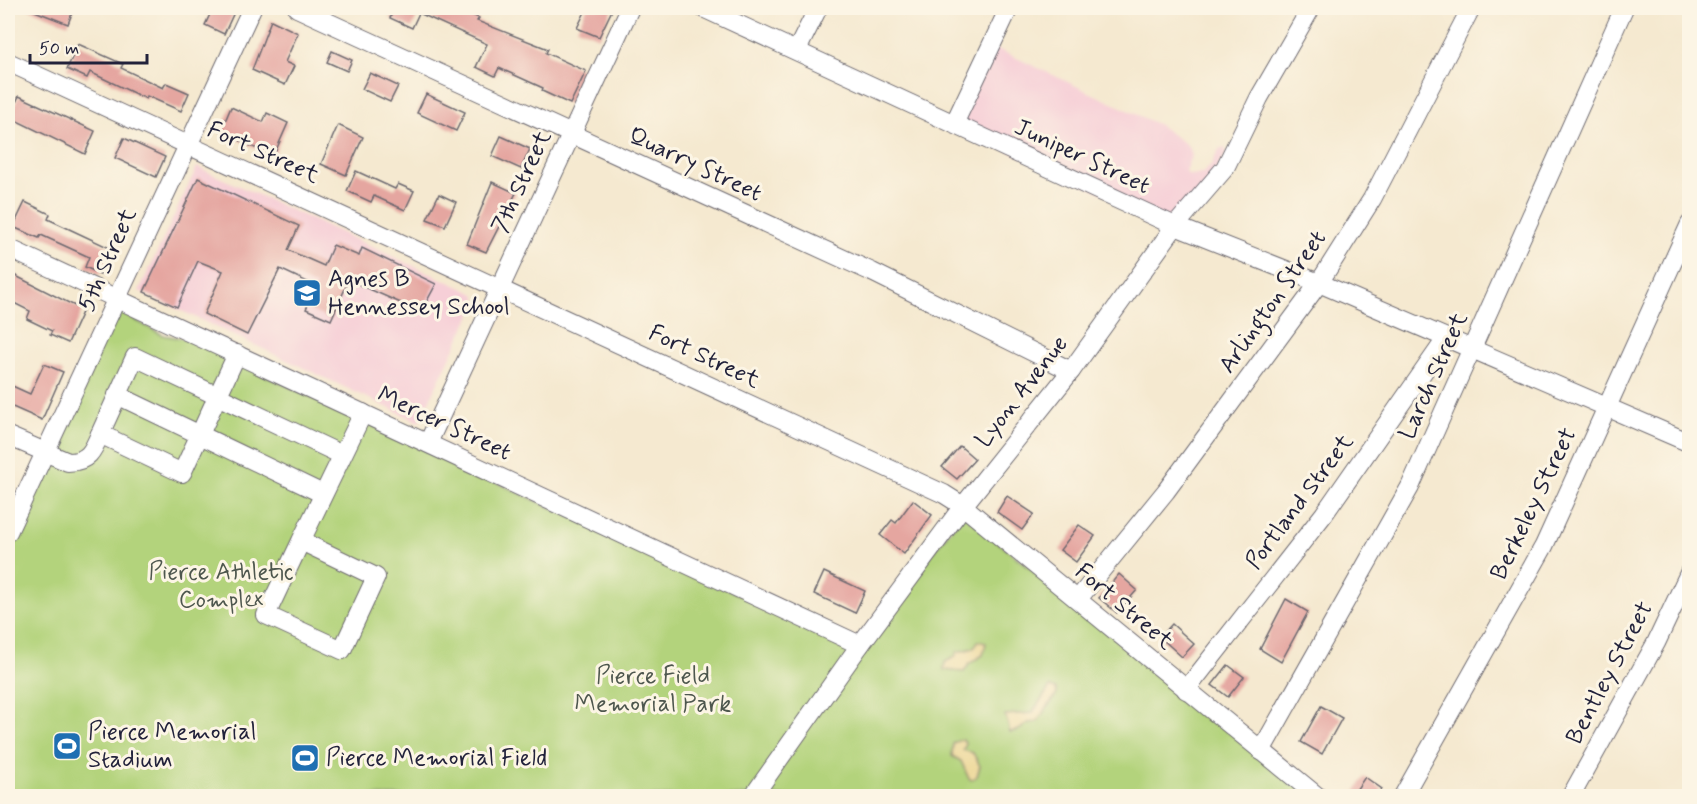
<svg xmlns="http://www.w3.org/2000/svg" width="1697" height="804" font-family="Mynerve,sans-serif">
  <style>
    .built { fill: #f6cfd7 }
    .green { fill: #b3d37b; stroke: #6a7a5b; stroke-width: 1.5 }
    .sand { fill: #eeda9e; stroke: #887e6c; stroke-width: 1.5 }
    .building { fill: #e5a6a0 }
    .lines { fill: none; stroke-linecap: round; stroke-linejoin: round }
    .minor-casing { stroke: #6c686f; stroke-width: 20 }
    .minor { stroke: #fff; stroke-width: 18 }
    .labels { text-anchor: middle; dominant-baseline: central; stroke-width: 6; stroke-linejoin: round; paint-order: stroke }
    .street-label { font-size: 24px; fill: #22223b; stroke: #fcf5e5 }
    .poi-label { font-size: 24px; fill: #22223b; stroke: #fcf5e5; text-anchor: start }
    .park-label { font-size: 24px; fill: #4e574e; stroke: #fcf5e5 }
  </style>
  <rect width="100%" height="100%" fill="#fcf5e5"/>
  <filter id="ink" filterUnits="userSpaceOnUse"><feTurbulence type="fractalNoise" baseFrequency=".0167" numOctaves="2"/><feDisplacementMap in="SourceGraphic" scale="12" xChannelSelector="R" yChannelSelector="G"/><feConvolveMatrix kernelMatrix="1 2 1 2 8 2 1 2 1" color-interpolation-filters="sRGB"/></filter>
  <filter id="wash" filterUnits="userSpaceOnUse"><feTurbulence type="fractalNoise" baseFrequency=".008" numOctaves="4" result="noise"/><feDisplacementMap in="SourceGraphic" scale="24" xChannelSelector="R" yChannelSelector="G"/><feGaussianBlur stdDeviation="1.35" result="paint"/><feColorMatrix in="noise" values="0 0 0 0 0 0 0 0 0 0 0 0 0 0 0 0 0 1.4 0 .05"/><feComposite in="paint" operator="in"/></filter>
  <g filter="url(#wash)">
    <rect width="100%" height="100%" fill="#f5e9d0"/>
    <g class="built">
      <path d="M993,47L1159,125L1187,145L1192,154L1185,171L1189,175L1202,174L1211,165L1220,148H1225L1227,153L1177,227L956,127Z"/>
      <path d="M197,167L475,294L477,302L419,422L139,291Z"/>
    </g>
    <path class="green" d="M116,310L163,335L186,339L857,649L963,514L1312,796H8V548Z"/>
    <g class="sand">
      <path d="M978,641L986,643L983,655L969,664L964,672L944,670L945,662L955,657L957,652L974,648Z"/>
      <path d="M1050,687L1056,689L1057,694L1037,722L1028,723L1019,730L1010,732L1005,715L1032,713Z"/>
      <path d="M963,739L966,744L963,750L973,753L980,766L977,776L972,780L969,779L961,761L952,756L953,743Z"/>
    </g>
    <g id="blocks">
      <g class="building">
        <path d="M27,8H74L68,24Z"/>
        <path d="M213,8H236L224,34L205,25Z"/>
        <path d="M395,8H455L479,18L477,21L548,49L546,53L586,71L570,104L542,91L543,88L499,68L495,76L476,67L487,44L419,13L412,28L390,18Z"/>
        <path d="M587,8H613L599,37L577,28Z"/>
        <path d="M271,20L298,33L285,62L294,66L285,85L252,70Z"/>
        <path d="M78,44L123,64L121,68L163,88L166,83L189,93L181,111L147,96L146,99L90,72L87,78L67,69Z"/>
        <path d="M332,51L352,60L347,71L327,62Z"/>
        <path d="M370,73L398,86L390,102L362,89Z"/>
        <path d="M426,94L465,112L456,131L417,113Z"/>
        <path d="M19,96L95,131L85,154L9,117Z"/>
        <path d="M231,107L263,122L267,113L288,123L273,157L221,131Z"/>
        <path d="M338,125L363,137L346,175L321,164Z"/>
        <path d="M501,136L530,149L521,169L492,156Z"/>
        <path d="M124,138L165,157L156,177L115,158Z"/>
        <path d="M356,171L395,189L398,184L414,191L405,210L374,196L371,202L347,191Z"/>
        <path d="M198,178L299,226L288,250L324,266L333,245L359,256L362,248L436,284L421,312L349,280L331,320L306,309L316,286L280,269L247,335L204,314L223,271L198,261L177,307L144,292Z"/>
        <path d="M492,182L516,193L486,252L467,244Z"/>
        <path d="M439,194L456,202L445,226L427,219Z"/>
        <path d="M25,202L50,214L48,219L112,249L100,274L85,267L89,257L41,235L39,238L13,227Z"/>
        <path d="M8,272L83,310L68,343L50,335L52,331L27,319L30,311L8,300Z"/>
        <path d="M44,364L63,372L42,420L8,405V384L30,394Z"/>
        <path d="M960,446L975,459L957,479L942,467Z"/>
        <path d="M1007,496L1034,514L1022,530L997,512Z"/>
        <path d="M913,500L932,515L904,554L880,535L892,520L896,523Z"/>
        <path d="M1079,525L1095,536L1076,562L1060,550Z"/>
        <path d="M824,572L865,591L855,613L814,594Z"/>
        <path d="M1119,574L1137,590L1117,613L1099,598Z"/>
        <path d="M1286,599L1308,612L1281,662L1260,649Z"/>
        <path d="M1172,624L1194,644L1182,657L1160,637Z"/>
        <path d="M1228,665L1244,677L1228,697L1212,685Z"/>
        <path d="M1321,706L1342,718L1322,754L1301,742Z"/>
        <path d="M1365,777L1382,789L1377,796H1352Z"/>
      </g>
    </g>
  </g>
  <g filter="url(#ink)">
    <use href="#blocks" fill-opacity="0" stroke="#6c686f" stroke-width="1.5"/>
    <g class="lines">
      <g class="minor-casing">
        <g id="minor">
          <path d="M297,8L872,272L1071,371"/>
          <path d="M703,8L1175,226L1319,283L1690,443"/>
          <path d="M797,50L818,8"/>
          <path d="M8,62L944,494L963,506L1317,796"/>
          <path d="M954,124L1009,8"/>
          <path d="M8,248L860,645"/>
          <path d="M117,395L323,494"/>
          <path d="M100,434L135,357L342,455"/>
          <path d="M8,436L68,462C88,462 93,451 100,434L182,473L237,354"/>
          <path d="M428,443L630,8"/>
          <path d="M8,532L252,8"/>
          <path d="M301,541L266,615L342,650L376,577L301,541L363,413"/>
          <path d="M1078,599L1166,491L1319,283L1372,199L1471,8"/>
          <path d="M1186,690L1324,514L1446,339"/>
          <path d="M1261,751L1410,487L1624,8"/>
          <path d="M753,796L860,645L963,506L1071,371L1175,226L1225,168L1259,98L1311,8"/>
          <path d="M1403,796L1544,546L1690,224"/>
          <path d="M1571,796L1656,643L1690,571"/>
        </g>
      </g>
      <use href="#minor" class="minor"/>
    </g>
  </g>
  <defs>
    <g id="school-square" transform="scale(1.5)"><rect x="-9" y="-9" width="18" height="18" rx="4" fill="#1f6fb2" stroke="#fcf5e5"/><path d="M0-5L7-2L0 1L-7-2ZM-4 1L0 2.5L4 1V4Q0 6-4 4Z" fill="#fff"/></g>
    <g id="stadium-square" transform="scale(1.5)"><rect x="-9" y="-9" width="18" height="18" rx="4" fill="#1f6fb2" stroke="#fcf5e5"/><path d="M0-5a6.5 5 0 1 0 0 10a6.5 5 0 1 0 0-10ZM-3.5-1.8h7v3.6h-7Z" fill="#fff"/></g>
  </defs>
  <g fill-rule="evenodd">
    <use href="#school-square" x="307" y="293"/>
    <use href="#stadium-square" x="67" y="746"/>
    <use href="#stadium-square" x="305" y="758"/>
  </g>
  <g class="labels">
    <g class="street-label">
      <text transform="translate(263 153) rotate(24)">Fort Street</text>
      <text transform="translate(1082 157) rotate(25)">Juniper Street</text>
      <text transform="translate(695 165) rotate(25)">Quarry Street</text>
      <text transform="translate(522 182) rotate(-65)">7th Street</text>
      <text transform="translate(108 260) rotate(-66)">5th Street</text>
      <text transform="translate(1273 302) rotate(-55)">Arlington Street</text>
      <text transform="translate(704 357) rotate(25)">Fort Street</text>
      <text transform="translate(1434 376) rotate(-66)">Larch Street</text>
      <text transform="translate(1022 392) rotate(-52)">Lyon Avenue</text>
      <text transform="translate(444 424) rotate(25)">Mercer Street</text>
      <text transform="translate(1300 502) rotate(-53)">Portland Street</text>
      <text transform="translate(1534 504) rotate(-64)">Berkeley Street</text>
      <text transform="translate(1124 607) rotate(40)">Fort Street</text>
      <text transform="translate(1610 673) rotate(-62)">Bentley Street</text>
    </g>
    <g class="poi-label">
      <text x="328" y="279">Agnes B<tspan x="328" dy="28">Hennessey School</tspan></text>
      <text x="88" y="732">Pierce Memorial<tspan x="88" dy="28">Stadium</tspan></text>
      <text x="326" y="758">Pierce Memorial Field</text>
    </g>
    <g class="park-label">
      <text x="221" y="572">Pierce Athletic<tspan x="221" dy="28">Complex</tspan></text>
      <text x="653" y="676">Pierce Field<tspan x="653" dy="28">Memorial Park</tspan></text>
    </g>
  </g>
  <rect width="1697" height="804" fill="none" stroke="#fcf5e5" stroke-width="30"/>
  <path d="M30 54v9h117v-9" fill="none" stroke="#22223b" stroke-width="3"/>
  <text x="39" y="54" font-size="18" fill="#22223b" stroke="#fcf5e5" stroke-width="4.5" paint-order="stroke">50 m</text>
</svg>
